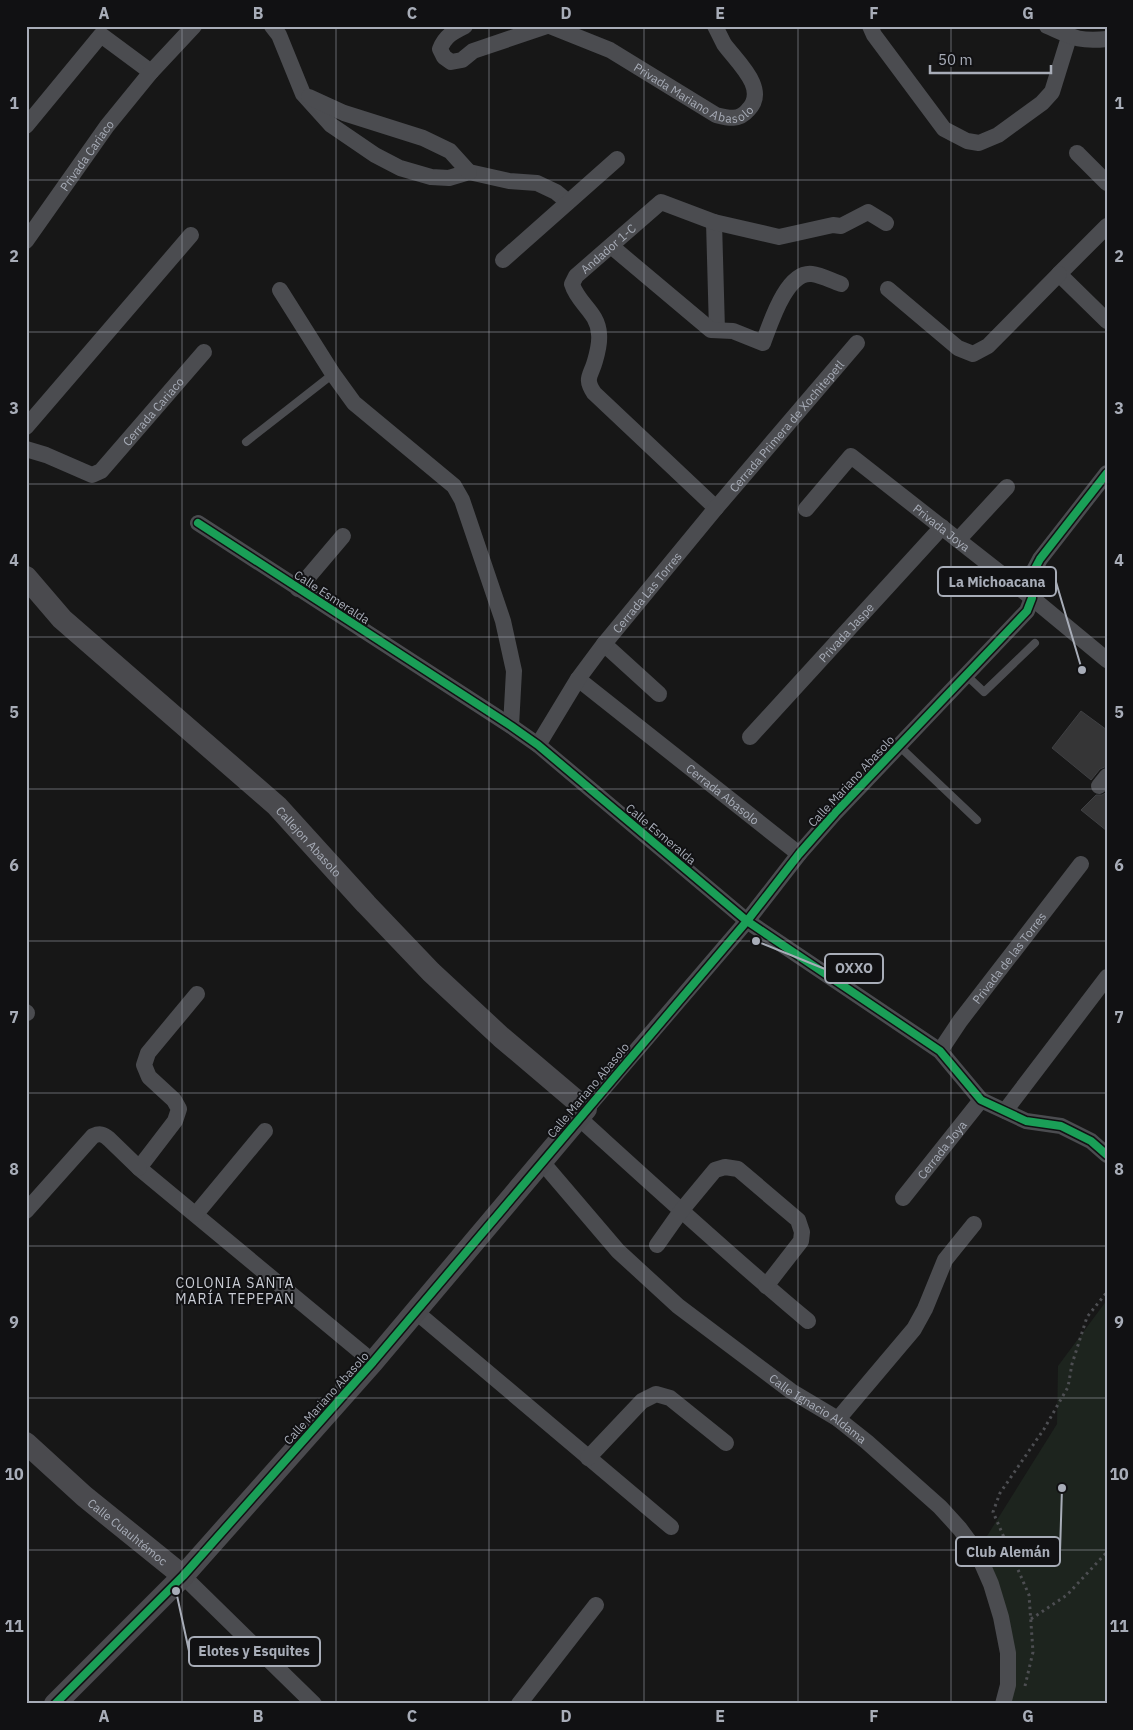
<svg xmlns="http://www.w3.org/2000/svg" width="1133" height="1730" font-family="'IBM Plex Sans',sans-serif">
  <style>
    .grass { fill: #1d241e }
    .building { fill: #353536; stroke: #3f4043 }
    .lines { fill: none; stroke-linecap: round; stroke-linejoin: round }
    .path { stroke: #4d4e52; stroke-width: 3; stroke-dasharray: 2.5 4; stroke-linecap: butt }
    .lane { stroke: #4b4c50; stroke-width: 8 }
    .street { stroke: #4b4c50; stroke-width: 16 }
    .secondary { stroke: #4a4a4e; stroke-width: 22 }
    .cycleway-casing { stroke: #111113; stroke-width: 11 }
    .cycleway { stroke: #1a9f57; stroke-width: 8 }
    .grid { fill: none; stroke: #a8adb8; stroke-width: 1; stroke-opacity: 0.55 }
    .labels { text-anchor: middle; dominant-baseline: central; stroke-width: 4; stroke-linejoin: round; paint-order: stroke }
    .street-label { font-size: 12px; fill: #a8adb8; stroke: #111113 }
    .neighbourhood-label { font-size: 14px; letter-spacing: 1px; fill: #c9ccd4; stroke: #111113 }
    .leader { fill: none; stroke: #a8adb8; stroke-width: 2 }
    .callout-dot { fill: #a8adb8; stroke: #111113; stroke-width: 2 }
    .callout { fill: #111113; stroke: #a8adb8; stroke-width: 2 }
    .callout-label { font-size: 14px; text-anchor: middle; font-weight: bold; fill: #a8adb8 }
    .neatline { fill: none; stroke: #a8adb8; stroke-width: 2 }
    .grid-label { font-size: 16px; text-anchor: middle; font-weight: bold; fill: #a8adb8 }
  </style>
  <rect width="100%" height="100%" fill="#171717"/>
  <path class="grass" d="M1107,1300V1704H1003L1008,1653L977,1552L1057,1424L1058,1366Z"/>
  <g class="building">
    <path d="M1081,711L1107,730V766L1100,769L1091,780L1052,748Z"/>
    <path d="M1107,792V831L1081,810L1096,795H1102Z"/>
  </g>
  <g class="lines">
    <g class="path">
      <path d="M1031,1619L1067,1595L1107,1552"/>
      <path d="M1025,1686L1033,1652L1029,1595L993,1512L1000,1493L1044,1429L1068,1387L1072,1364L1087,1317L1107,1292"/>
    </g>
    <g class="lane">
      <path d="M246,442L333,374"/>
      <path d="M966,675L984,692L1035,643"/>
      <path d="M899,746L977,820"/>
    </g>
    <g class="street">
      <path d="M272,26L279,35L303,94L331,125L375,155L400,168L431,177L449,178L469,172L509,181L537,183L556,192L568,202"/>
      <path d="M465,26C453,32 445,36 440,49L444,57L451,62L462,60L473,51L547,26"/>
      <path id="s1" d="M550,26L610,50L716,115C728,118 739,121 748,110C769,89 737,62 724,44C721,38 718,32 715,26"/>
      <path d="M870,26L874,35L944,129L967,141L979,143L998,135L1042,103L1052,92L1069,37"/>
      <path d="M1047,26C1072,37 1078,42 1107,39"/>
      <path d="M309,97L344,113L423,138L450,151L469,172"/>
      <path d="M26,126L101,35L151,72"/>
      <path d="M1077,153L1107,183"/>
      <path d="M714,222L717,330"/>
      <path d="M1107,226L1059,274L1107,321"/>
      <path id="s2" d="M26,241L107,126L151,72L194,26"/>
      <path d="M611,246L711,330L733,331L763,343C770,325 786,271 812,274C821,275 832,281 841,284"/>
      <path d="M503,260L617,159"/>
      <path d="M888,289L958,348L973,354L988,346L1059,274"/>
      <path d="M280,290L333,374L354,403L454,486L462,500L503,621L514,671L511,726"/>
      <path d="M26,427L191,235"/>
      <path id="s3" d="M26,449L46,455L92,475L101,471L204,352"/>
      <path id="s4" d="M716,508L594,393C584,378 591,376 595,361C597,354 600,342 599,334C598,312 578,304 572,284L576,276L661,202L714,222L779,237L833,225L841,226L868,212L886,223"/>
      <path id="s5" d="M806,509L851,456L1032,598L1107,660"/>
      <path d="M198,523L511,726L538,745L747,921L940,1051L981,1100L1026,1121L1061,1126L1091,1141L1107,1155"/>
      <path d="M958,540L1007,487"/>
      <path d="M298,589L343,536"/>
      <path d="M604,644L659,694"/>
      <path id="s6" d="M578,679L799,854"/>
      <path id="s7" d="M750,737L942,527"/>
      <path id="s8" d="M538,745L578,679L604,644L716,508L857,343"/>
      <path d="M1099,786L1107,776"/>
      <path d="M197,994L148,1053L144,1065L149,1077L174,1100L179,1109L175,1121L139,1168L373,1362"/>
      <path d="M26,1012L27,1013"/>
      <path id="s9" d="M940,1051L960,1021L1081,864"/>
      <path d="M586,1109L747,921L799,854L835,813L1027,611L1032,598L1031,576L1040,559L1107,473"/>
      <path d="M1005,1111L1107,977"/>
      <path d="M579,1118C655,1187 730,1256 808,1321"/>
      <path id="s10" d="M542,1162L618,1251L678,1306L791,1391L838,1419L867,1442L940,1507L960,1529L977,1552L991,1584L1001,1617L1008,1653V1685L1003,1704"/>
      <path id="s11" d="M903,1198L981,1100"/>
      <path d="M26,1211L93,1136C100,1133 103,1134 109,1139L139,1168"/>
      <path d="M196,1214L265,1131"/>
      <path d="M657,1245L681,1211L715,1170L725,1167L738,1169L798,1220L802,1232L801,1241L766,1286"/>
      <path d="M415,1311L671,1527"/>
      <path d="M838,1419L914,1329L925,1309L945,1260L974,1224"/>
      <path d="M588,1458L642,1401L656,1394L670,1398L726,1443"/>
      <path d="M183,1576L314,1704"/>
      <path d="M519,1704L596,1605"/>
    </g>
    <g class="secondary">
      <path id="s12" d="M26,577L62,619L277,806L366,904L431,972L501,1037L586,1109L373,1362L183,1576L55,1704"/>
      <path id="s13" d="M26,1443L84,1496L183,1576"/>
    </g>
    <g class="cycleway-casing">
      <g id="cycleway">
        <path d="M198,523L511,726L538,745L747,921L940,1051L981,1100L1026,1121L1061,1126L1091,1141L1107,1155"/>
        <path d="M55,1704L183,1576L373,1362L747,921L799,854L835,813L1027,611L1032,598L1031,576L1040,559L1107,473"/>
      </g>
    </g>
    <use href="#cycleway" class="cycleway"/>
  </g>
  <path class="grid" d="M182,26V1704M336,26V1704M489,26V1704M644,26V1704M798,26V1704M951,26V1704M26,180H1107M26,332H1107M26,484H1107M26,637H1107M26,789H1107M26,941H1107M26,1093H1107M26,1246H1107M26,1398H1107M26,1550H1107"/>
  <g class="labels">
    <g class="street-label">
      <text stroke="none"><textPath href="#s1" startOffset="161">Privada Mariano Abasolo</textPath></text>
      <text stroke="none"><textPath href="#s2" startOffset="105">Privada Cariaco</textPath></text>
      <text stroke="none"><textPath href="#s4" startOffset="338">Andador 1-C</textPath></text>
      <text stroke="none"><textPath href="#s3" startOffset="160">Cerrada Cariaco</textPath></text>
      <text stroke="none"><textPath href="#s8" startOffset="405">Cerrada Primera de Xochitepetl</textPath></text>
      <text stroke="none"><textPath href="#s5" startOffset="185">Privada Joya</textPath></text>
      <text stroke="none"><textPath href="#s8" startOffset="188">Cerrada Las Torres</textPath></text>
      <text transform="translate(332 597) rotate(33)">Calle Esmeralda</text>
      <text stroke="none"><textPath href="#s7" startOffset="142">Privada Jaspe</textPath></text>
      <text transform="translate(851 781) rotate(-47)">Calle Mariano Abasolo</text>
      <text stroke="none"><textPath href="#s6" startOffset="185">Cerrada Abasolo</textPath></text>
      <text transform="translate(661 834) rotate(40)">Calle Esmeralda</text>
      <text stroke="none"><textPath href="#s12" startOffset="388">Callejon Abasolo</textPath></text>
      <text stroke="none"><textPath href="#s9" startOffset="116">Privada de las Torres</textPath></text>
      <text transform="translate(588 1090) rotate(-50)">Calle Mariano Abasolo</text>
      <text stroke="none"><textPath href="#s11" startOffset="62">Cerrada Joya</textPath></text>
      <text transform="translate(326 1398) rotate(-48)">Calle Mariano Abasolo</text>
      <text stroke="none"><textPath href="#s10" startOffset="372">Calle Ignacio Aldama</textPath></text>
      <text stroke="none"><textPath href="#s13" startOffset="135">Calle Cuauhtémoc</textPath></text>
    </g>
    <g class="neighbourhood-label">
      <text x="235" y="1283">COLONIA SANTA<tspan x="235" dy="16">MARÍA TEPEPAN</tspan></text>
    </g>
  </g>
  <path class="leader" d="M1082 670L1056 582M756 941L825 969M1062 1488L1060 1552M176 1591L189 1651"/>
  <g class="callout-dot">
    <circle cx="1082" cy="670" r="5"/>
    <circle cx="756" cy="941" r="5"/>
    <circle cx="1062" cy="1488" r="5"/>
    <circle cx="176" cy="1591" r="5"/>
  </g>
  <g class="callout">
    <rect x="938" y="567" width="118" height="29" rx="5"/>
    <rect x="825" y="954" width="58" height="29" rx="5"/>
    <rect x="956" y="1537" width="104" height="29" rx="5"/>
    <rect x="189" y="1637" width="131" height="29" rx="5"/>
  </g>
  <g class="callout-label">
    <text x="997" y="587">La Michoacana</text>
    <text x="854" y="973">OXXO</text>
    <text x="1008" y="1557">Club Alemán</text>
    <text x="254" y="1656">Elotes y Esquites</text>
  </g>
  <rect width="1133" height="1730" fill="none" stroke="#111113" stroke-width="55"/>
  <path d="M930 65v8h121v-8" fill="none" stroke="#a8adb8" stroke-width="2.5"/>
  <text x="938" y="65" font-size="15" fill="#a8adb8" stroke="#111113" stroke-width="4" paint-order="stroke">50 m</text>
  <rect x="28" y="28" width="1078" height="1674" class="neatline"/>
  <g class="grid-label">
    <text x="104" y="19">A</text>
    <text x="258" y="19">B</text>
    <text x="412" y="19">C</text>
    <text x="566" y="19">D</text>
    <text x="720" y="19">E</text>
    <text x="874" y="19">F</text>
    <text x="1028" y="19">G</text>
    <text x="14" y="109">1</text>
    <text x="1119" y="109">1</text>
    <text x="14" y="262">2</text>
    <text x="1119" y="262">2</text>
    <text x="14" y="414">3</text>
    <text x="1119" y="414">3</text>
    <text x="14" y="566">4</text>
    <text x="1119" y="566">4</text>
    <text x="14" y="718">5</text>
    <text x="1119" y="718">5</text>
    <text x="14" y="871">6</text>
    <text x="1119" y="871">6</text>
    <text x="14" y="1023">7</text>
    <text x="1119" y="1023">7</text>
    <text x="14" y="1175">8</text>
    <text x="1119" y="1175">8</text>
    <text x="14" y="1328">9</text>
    <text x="1119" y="1328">9</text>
    <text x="14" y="1480">10</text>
    <text x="1119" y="1480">10</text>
    <text x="14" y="1632">11</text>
    <text x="1119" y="1632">11</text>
    <text x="104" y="1722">A</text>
    <text x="258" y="1722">B</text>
    <text x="412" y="1722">C</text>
    <text x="566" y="1722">D</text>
    <text x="720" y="1722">E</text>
    <text x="874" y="1722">F</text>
    <text x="1028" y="1722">G</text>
  </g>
</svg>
